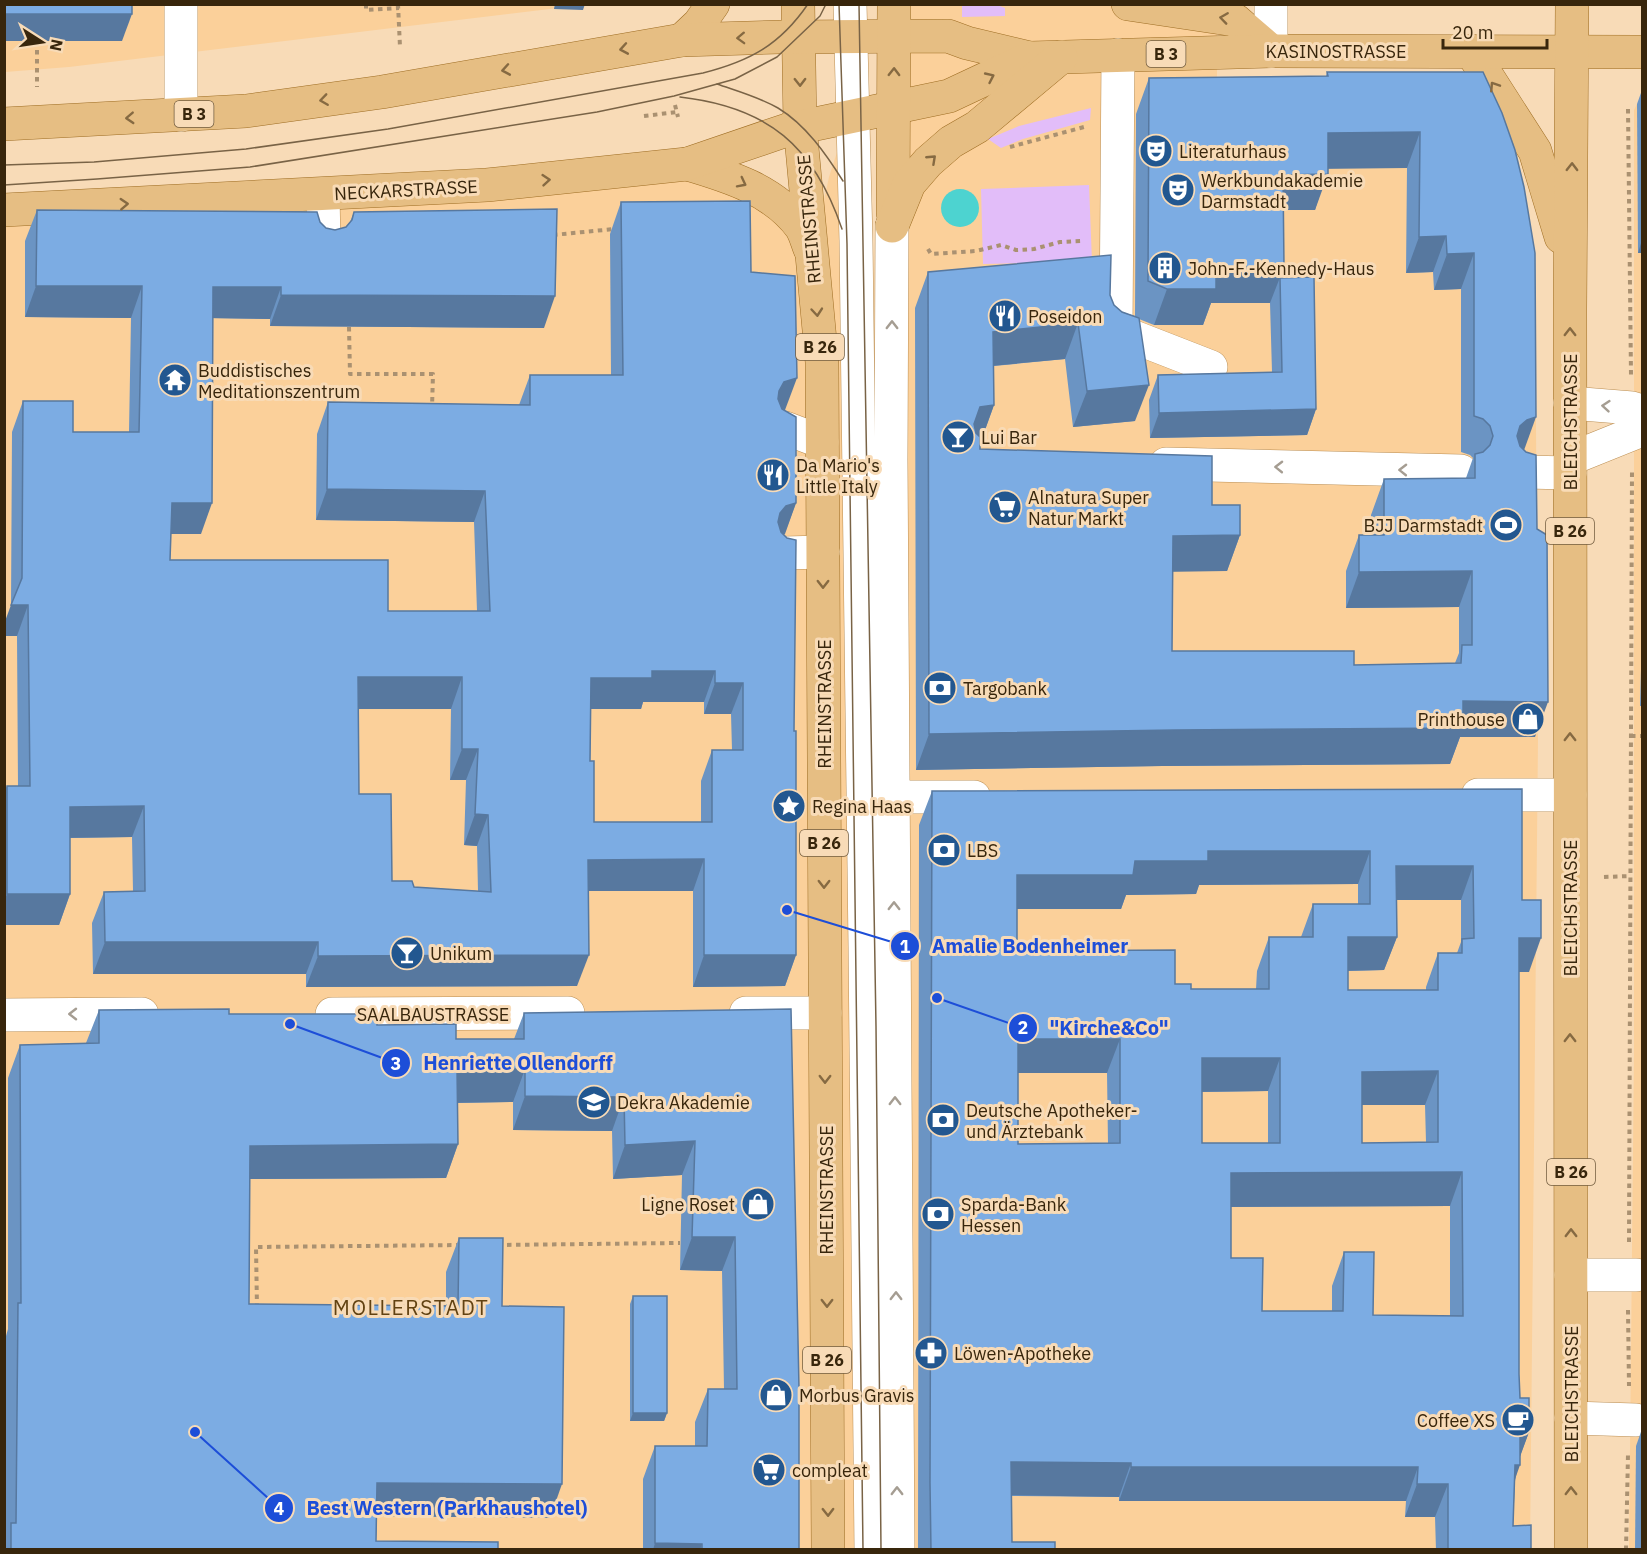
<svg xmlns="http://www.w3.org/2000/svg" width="1647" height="1554" font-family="'IBM Plex Sans',sans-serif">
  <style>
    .built { fill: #fbd09a }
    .green { fill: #e2bdf9 }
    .water { fill: #4dd3d0 }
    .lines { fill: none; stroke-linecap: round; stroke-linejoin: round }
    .minor-casing { stroke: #bb8e52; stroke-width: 34 }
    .major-casing { stroke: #9e6d23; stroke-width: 34 }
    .path { stroke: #aa9171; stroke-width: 4; stroke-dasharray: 4.5 4.5; stroke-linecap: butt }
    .minor { stroke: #fff; stroke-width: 33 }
    .major { stroke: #e6be83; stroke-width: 33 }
    .tram { stroke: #796346; stroke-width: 1.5 }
    .wall { fill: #6b94c3; fill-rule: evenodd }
    .shaded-wall { fill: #57789f }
    .building { fill: #7cace3; stroke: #57789f; stroke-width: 1.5; fill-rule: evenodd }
    .oneway { stroke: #866a42 }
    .oneway2 { stroke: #a59d92 }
    .labels { text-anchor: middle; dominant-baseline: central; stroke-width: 6; stroke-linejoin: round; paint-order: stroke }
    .shield { fill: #f8dbb7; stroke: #725c3f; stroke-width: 1.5 }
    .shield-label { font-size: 16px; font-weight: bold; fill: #38260c }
    .street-label { font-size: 18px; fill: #38260c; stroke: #f8dbb7 }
    .poi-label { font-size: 18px; fill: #38260c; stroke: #f8dbb7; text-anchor: start }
    .quarter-label { font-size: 21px; letter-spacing: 1.5px; fill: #624212; stroke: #f8dbb7 }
    .leader { fill: none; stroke: #1d4ed8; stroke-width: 2 }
    .callout-dot { fill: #1d4ed8; stroke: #f8dbb7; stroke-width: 2 }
    .mark-label { font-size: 18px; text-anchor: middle; font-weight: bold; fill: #fff }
    .callout-label { font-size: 20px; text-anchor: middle; font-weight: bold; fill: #1d4ed8; stroke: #f8dbb7; stroke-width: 6; stroke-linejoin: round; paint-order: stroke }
  </style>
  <rect width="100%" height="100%" fill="#f8dbb7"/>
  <g class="built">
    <path d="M5,5H583L69,67L5,72Z"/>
    <path d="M899,5H1217V93H1468L1535,270L1538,739L1530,1549H912Z"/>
    <path d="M1637,104H1642V1549L1629,1550L1634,1051V110Z"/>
    <path d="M841,140L887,1549H845L838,406L819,223L829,177Z"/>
    <path d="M730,177L812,253L828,1549H5L4,210Z"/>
  </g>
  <g class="green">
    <path d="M962,5H997L1005,8V16L962,17Z"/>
    <path d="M1091,108L1090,120L1023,139L1001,148L988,139L1019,126Z"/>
    <path d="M1089,185L1092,262L983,264L981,189Z"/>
  </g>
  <circle class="water" cx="960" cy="208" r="19"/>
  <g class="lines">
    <g class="minor-casing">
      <g id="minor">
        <path d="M850,4L856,241L865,947L871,1550"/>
        <path d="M1271,51V4"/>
        <path d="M1118,55L1116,330L1211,367"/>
        <path d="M181,115V4"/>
        <path d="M323,194L324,243"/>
        <path d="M892,226L891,460L898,1550"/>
        <path d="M1570,403L1632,408L1642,411"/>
        <path d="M785,428L822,442"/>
        <path d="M1570,459L1642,430"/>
        <path d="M1166,464L1461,471"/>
        <path d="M1523,472L1570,473"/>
        <path d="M785,553L823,552"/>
        <path d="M1478,795H1570"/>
        <path d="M893,797H974"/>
        <path d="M746,1013H825"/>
        <path d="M332,1014L568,1013"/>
        <path d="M4,1015L142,1014"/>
        <path d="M1571,1275H1636"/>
        <path d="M1571,1418L1636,1420"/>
      </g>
    </g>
    <g class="major-casing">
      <g id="major">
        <path d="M798,4L800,126L822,362L828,1550"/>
        <path d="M1128,4L1235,20L1271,51"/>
        <path d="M682,40L699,24L713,4"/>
        <path d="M1471,51L1535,151L1561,237"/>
        <path d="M4,124L246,111L382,92L682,40L780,37L948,36L967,43L1030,58L1271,51L1642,52"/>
        <path d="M687,164C728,176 774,190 801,227C805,233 807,242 810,249"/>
        <path d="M4,210L487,185L687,164L787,130L949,96L1030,58"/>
        <path d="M893,213L894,4"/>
        <path d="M892,226L909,184L928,162L951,142L977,127L1061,57"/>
        <path d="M1571,1550L1570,309L1572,4"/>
      </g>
    </g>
    <g class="path">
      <path d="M366,4V10L399,8"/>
      <path d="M398,4L400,47"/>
      <path d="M37,41V87"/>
      <path d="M675,105L678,117"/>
      <path d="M1628,109L1631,375"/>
      <path d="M644,116L677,112"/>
      <path d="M1010,147L1084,127"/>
      <path d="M553,235L614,229"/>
      <path d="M928,249L931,254L976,251L1001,245L1016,250L1034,249L1060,242L1082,241"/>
      <path d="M349,327L350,374H433L432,408"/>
      <path d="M1631,736H1642"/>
      <path d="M1604,877L1631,876"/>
      <path d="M1629,1242L1632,470"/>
      <path d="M498,1245L680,1243"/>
      <path d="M257,1308L256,1247L461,1245"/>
      <path d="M1628,1310L1629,1386"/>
      <path d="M1626,1550L1628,1454"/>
    </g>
    <use href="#minor" class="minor"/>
    <use href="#major" class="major"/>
    <g class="tram">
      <path d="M839,4L847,244L863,1550"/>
      <path d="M859,4L876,1026L881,1550"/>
      <path d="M717,84C737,91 759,97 778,108C806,125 826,154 843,181"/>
      <path d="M680,97C768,107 814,146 842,229"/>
      <path d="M4,165L94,162L246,149L388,129L703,73C750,61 780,45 808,4"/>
      <path d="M4,185L97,179L250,167L597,112L674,96L735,79L777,57L820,16L826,4"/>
    </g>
  </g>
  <g class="wall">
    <path d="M1327,72H1483L1524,450L1535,737H1460L1450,764L1162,766L916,770L915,308L928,272L1110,295L1114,305L1122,312L1135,316L1136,114L1149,78L1326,76ZM1328,168H1407L1406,273L1433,272L1434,290L1461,289V452L1470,455L1473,458L1466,478L1384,479L1371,515V535H1359L1346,571V608L1459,607V653L1455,663L1354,665L1172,651V571H1227L1240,535L1212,505L980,449V441H981L994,405V366L1065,359L1073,427L1135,421L1139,319L1154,325H1203L1211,303H1270L1272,372L1158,375L1149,400L1150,438L1307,435L1316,409L1280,278L1283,210H1315Z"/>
    <path d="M1642,90V253H1638L1637,104Z"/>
    <path d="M621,202L751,272L785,410H784L796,503L784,535L794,731L796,955L785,986L693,987V891H589L577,986L306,987V974H93L92,923L104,892L133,891L132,837L70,838V894L59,925H4V791L7,786H18L17,636L11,606L12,432L23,401L73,432H129L131,318L25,317V241L37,210L320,222L326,228L335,230L346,227L350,222L354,212L544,328L270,326V319L213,318L201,534H171L170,560L388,611H477L474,522L316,520L317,434L328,402L519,405L530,375H611L610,234ZM643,702H704V714H731L732,750H712L701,781V822H594L590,761L591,709H641ZM358,709H451L450,780H466L464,845L477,846L478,891L414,887L392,881L359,794Z"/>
    <path d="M1642,461V525H1641V465Z"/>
    <path d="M1642,664V706H1640L1641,669Z"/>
    <path d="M1522,789V900L1529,972H1519V1374L1520,1398L1529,1432L1520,1456L1515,1481L1513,1526L1531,1550H1436L1435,1517H1405L1406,1501H1119V1497L1011,1496L1012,1542L1055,1550H918L919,825L932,791ZM1358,884V904H1313L1301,937H1269L1257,971L1256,989H1191L1175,984L1017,951V909H1121L1126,895L1196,894L1199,885ZM1396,900H1461V942L1457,953H1438L1426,987V990H1348V971L1384,970L1397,937ZM1018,1073H1107L1108,1144H1018ZM1268,1091V1143H1202V1092ZM1362,1105H1425L1426,1142L1362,1143ZM1450,1206V1316L1373,1315L1344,1252L1332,1286V1311H1262L1231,1258V1207Z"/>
    <path d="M791,1009L799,1550H643V1479L655,1446H695V1422L708,1389H724L722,1271L680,1270L682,1175L613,1179L612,1131L513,1130V1102L457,1103L458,1144L446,1178L250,1179L249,1304L446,1306V1272L459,1238L502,1306L550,1518L377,1516L376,1541L498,1550H4L6,1336L8,1329V1078L20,1045L86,1043L99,1010L229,1014L377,1025L456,1039H514L524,1013Z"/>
    <path d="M633,1296L667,1413L664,1421H630V1304Z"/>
    <path d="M1642,1429V1550H1635L1636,1446Z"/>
  </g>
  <g class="shaded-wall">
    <path d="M555,4H585L583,10L554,9Z"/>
    <path d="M4,14H132L122,41H4Z"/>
    <path d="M1420,132L1407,168L1315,169L1328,133Z"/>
    <path d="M1328,174L1315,210H1269L1283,175Z"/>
    <path d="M1446,236L1433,272L1406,273L1419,237Z"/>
    <path d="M1642,240V253H1638Z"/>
    <path d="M1474,253L1461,289L1434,290L1447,254Z"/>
    <path d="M1216,267H1284L1270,303H1211L1203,325H1154L1167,289Z"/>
    <path d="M36,286H142L131,318L25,317Z"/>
    <path d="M213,287H281L270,319L202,318Z"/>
    <path d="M281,295L555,296L544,328L270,326Z"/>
    <path d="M1078,323L1065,359L980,367L993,332Z"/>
    <path d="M797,378L785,410L773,414L779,391L784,382Z"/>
    <path d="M1149,385L1135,421L1073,427L1087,391Z"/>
    <path d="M994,405L981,441L967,442L980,407Z"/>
    <path d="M1316,409L1307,435L1150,438L1159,413Z"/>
    <path d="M1536,417L1523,453L1507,462L1520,426L1527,420Z"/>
    <path d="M327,489L485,491L474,522L316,520Z"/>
    <path d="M172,503H212L201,534H160Z"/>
    <path d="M796,503L785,534L775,537L780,513L786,506Z"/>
    <path d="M1240,535L1227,571L1160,572L1173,536Z"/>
    <path d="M1472,571L1459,607L1346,608L1359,572Z"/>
    <path d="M11,605H28L17,636H4V624Z"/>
    <path d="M652,671H715L704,702H643L641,709H579L591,678Z"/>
    <path d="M358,677H462L451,709H347Z"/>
    <path d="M715,683H743L731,714H704Z"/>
    <path d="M1463,701L1548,702L1535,737H1460L1450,764L1162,766L916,770L929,734Z"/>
    <path d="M462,749H478L466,780H450Z"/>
    <path d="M144,806L132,837L58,838L70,807Z"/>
    <path d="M475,814L488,815L477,846L464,845Z"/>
    <path d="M1208,851H1370L1358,884L1199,885L1196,894L1126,895L1121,909H1005L1017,875Z"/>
    <path d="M704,859L693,891H577L588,860Z"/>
    <path d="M1396,866H1473L1461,900H1384Z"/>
    <path d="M7,894H70L59,925H4V901Z"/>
    <path d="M1348,937H1397L1384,970L1336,971Z"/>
    <path d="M1519,938H1541L1529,972H1507Z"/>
    <path d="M105,942H318L306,974H93Z"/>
    <path d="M589,955L577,986L306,987L318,956Z"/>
    <path d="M704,955H796L785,986L693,987Z"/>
    <path d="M1018,1039H1120L1107,1073H1005Z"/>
    <path d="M1202,1058H1280L1268,1091L1190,1092Z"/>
    <path d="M457,1069H525L513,1102L444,1103Z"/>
    <path d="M1438,1071L1425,1105H1349L1362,1072Z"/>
    <path d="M525,1096L624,1097L612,1131L513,1130Z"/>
    <path d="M695,1141L682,1175L613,1179L625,1145Z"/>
    <path d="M458,1144L446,1178L238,1179L250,1146Z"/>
    <path d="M1462,1172L1450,1206L1219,1207L1231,1173Z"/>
    <path d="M692,1237H735L722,1271L680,1270Z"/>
    <path d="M633,1413H667L664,1421H630Z"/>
    <path d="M1520,1432H1529L1517,1465H1520L1508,1499Z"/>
    <path d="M1011,1462L1131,1463L1119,1497L999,1495Z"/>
    <path d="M1131,1467H1418L1406,1501H1119Z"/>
    <path d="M377,1483L562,1484L550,1518L365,1516Z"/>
    <path d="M1417,1484H1448L1435,1517H1405Z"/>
    <path d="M655,1543L702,1544L700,1550H653Z"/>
  </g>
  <g class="building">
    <rect x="4" y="4" width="128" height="10"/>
    <path d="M1327,72H1483L1502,113L1515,150L1524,187L1535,253L1536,417L1527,420L1520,426L1517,436L1520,446L1526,452L1536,455L1537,529L1547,535L1548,702L1463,701V728L1175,730L929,734L928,272L1111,255L1110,295L1114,305L1122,312L1139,318L1149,385L1087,391L1078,323L993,332L994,405L980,407L974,424L976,433L980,437V449L1212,456V505H1240V535L1173,536L1172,651H1354V665L1461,663L1462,645H1472V571L1359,572V535H1384V479L1475,478V454L1483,452L1490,445L1493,436L1490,426L1483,419L1474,416V253L1447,254L1446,236L1419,237L1420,132L1328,133V174L1283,175L1284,267H1216V289H1167L1148,281L1149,78L1328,76Z"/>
    <path d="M750,201L751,272L795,276L797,378L784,382L779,391L778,399L782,409L796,417V503L786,506L780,513L778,522L781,532L787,538L796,540L794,731H796V955H704V859L588,860L589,955L318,956V942H105L104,892L145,891L144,806L70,807V894H7V786H30L28,605H11L22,578L23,401H73V432H139L142,286H36L37,210L317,212L320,222L326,228L335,230L346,227L352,220L354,212L557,209L555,296L281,295V287H213L212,503H172L170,560H388V611H490L485,491L327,489L328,402L530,405V375H623L621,202ZM652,671H715V683H743V750H712V822H594V761H590L591,678H652ZM358,677H462V749H478L475,814L488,815L491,892L414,887L412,881H392L391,794H359Z"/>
    <path d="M1314,277L1316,409L1159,413L1158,375L1282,372L1280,278Z"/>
    <path d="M1522,789V900H1541V938H1519V1374L1520,1398H1529V1432H1520V1465H1515L1513,1526L1531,1525V1550H1448V1484H1417L1418,1467H1131V1463L1011,1462L1012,1542H1055V1550H931L930,1483L932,791ZM1208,851H1370V904H1313V937H1269V989H1191V984H1175V950L1017,951V875H1133L1135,861H1208ZM1396,866H1473L1474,938L1462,939V953H1438V990H1348V937H1397ZM1018,1039H1120V1143L1018,1144ZM1202,1058H1280V1143H1202ZM1438,1071V1142L1362,1143V1072ZM1462,1172L1463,1316L1373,1315L1374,1252H1344L1343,1311H1262L1263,1258H1231V1173Z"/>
    <path d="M229,1009V1014H377V1025L456,1024V1039H524V1013L791,1009L799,1388V1550H702V1544L655,1543V1446H707L708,1389H737L735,1237H692L695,1141L625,1145L624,1097L525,1096V1069H457L458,1144L250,1146L249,1304L458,1306L459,1238H503L502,1306L564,1307L562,1484L377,1483L376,1541L498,1542V1550H11V1523H16L18,1303H21L20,1045L99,1043V1010Z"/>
    <rect x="633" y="1296" width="34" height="117"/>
  </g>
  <defs><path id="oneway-chevron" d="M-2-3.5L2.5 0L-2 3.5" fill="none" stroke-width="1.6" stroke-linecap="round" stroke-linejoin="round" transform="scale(1.5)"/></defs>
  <g class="oneway">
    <use href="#oneway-chevron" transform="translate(1224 18) rotate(-172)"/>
    <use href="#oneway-chevron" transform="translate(741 38) rotate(178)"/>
    <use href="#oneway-chevron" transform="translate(624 49) rotate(170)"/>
    <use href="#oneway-chevron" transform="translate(506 70) rotate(170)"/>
    <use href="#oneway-chevron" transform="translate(894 72) rotate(-89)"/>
    <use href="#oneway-chevron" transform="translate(990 77) rotate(-25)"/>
    <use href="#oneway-chevron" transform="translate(800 82) rotate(89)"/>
    <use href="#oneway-chevron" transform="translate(1494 86) rotate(-123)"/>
    <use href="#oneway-chevron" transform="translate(324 100) rotate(172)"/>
    <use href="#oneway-chevron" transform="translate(130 118) rotate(177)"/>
    <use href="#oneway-chevron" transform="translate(932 159) rotate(-43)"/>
    <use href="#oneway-chevron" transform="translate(1572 167) rotate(-89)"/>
    <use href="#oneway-chevron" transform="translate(546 180) rotate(-5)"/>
    <use href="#oneway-chevron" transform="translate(742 183) rotate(27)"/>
    <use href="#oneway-chevron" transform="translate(124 204) rotate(-3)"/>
    <use href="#oneway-chevron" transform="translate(817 312) rotate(85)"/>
    <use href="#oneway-chevron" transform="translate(1570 332) rotate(-90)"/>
    <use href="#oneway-chevron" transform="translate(823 584) rotate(90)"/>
    <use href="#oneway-chevron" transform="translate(1570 737) rotate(-90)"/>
    <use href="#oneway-chevron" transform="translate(824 884) rotate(90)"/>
    <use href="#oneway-chevron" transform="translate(1570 1038) rotate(-90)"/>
    <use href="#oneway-chevron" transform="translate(825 1079) rotate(90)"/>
    <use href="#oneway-chevron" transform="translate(1571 1233) rotate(-90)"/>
    <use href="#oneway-chevron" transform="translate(827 1303) rotate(90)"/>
    <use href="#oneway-chevron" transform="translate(1571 1491) rotate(-90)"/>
    <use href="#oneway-chevron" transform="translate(828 1512) rotate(89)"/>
  </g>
  <g class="oneway2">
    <use href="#oneway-chevron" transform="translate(892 325) rotate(-90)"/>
    <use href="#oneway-chevron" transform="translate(1606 406) rotate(-175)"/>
    <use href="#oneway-chevron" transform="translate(1279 467) rotate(-179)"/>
    <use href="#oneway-chevron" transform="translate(1403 470) rotate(-179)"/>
    <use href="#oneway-chevron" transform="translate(894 906) rotate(-90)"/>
    <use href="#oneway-chevron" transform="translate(73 1014) rotate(180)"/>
    <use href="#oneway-chevron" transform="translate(895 1101) rotate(-90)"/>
    <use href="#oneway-chevron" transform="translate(896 1296) rotate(-90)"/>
    <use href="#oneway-chevron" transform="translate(897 1491) rotate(-90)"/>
  </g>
  <defs>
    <g id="theatre-disc" transform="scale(1.725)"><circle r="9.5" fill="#225790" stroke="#f8dbb7"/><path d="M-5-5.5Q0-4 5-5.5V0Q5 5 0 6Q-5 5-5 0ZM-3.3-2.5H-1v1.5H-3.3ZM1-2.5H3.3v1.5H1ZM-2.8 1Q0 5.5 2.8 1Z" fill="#fff"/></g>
    <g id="building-disc" transform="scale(1.725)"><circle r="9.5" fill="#225790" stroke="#f8dbb7"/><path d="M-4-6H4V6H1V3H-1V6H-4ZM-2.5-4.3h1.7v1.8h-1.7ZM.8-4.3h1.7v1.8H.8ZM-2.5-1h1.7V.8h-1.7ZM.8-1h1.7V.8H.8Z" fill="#fff"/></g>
    <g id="restaurant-disc" transform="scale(1.725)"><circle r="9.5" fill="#225790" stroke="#f8dbb7"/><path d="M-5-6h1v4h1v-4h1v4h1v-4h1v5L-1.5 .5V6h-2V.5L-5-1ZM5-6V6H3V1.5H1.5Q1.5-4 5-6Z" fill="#fff"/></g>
    <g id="temple-disc" transform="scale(1.725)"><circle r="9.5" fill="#225790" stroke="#f8dbb7"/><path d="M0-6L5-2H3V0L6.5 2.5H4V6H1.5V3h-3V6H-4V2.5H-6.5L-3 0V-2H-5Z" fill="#fff"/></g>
    <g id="bar-disc" transform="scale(1.725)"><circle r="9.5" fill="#225790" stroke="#f8dbb7"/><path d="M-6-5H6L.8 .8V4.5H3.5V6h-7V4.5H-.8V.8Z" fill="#fff"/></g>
    <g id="supermarket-disc" transform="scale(1.725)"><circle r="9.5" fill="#225790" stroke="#f8dbb7"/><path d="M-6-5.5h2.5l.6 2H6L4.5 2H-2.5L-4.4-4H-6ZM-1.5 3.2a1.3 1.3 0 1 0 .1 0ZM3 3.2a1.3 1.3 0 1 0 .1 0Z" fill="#fff"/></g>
    <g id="stadium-disc" transform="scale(1.725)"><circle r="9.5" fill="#225790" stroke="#f8dbb7"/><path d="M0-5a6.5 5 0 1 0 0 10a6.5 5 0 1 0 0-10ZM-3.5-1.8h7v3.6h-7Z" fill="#fff"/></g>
    <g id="bank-disc" transform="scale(1.725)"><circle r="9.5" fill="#225790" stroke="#f8dbb7"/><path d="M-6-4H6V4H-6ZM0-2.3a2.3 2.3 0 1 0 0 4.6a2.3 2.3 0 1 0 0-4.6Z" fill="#fff"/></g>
    <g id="shop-disc" transform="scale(1.725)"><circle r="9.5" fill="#225790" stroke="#f8dbb7"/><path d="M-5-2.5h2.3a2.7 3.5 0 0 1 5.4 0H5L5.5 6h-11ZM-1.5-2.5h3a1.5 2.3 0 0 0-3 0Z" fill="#fff"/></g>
    <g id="sight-disc" transform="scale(1.725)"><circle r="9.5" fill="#225790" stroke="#f8dbb7"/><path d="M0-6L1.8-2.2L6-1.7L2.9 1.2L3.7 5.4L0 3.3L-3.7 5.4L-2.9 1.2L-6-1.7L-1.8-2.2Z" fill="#fff"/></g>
    <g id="school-disc" transform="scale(1.725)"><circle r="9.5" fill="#225790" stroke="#f8dbb7"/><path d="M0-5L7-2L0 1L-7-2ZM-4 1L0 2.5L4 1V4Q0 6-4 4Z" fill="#fff"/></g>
    <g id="pharmacy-disc" transform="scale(1.725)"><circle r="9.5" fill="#225790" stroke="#f8dbb7"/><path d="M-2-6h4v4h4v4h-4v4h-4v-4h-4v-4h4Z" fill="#fff"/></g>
    <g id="cafe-disc" transform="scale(1.725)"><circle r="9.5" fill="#225790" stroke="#f8dbb7"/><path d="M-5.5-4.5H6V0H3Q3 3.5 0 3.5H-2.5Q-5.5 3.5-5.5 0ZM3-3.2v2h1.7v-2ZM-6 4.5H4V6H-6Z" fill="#fff"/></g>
  </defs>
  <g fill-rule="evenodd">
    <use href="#theatre-disc" x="1156" y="151"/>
    <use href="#theatre-disc" x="1178" y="190"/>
    <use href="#building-disc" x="1165" y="268"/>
    <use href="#restaurant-disc" x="1005" y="316"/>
    <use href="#temple-disc" x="175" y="380"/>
    <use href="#bar-disc" x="958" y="437"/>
    <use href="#restaurant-disc" x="773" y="475"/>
    <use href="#supermarket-disc" x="1005" y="507"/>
    <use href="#stadium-disc" x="1506" y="525"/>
    <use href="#bank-disc" x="940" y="688"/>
    <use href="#shop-disc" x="1528" y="719"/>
    <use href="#sight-disc" x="789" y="806"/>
    <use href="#bank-disc" x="944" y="850"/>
    <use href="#bar-disc" x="407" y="953"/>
    <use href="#school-disc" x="594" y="1102"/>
    <use href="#bank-disc" x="943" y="1120"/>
    <use href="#shop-disc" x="758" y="1204"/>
    <use href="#bank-disc" x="938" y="1214"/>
    <use href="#pharmacy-disc" x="931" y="1353"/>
    <use href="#shop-disc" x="776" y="1395"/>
    <use href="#cafe-disc" x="1518" y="1420"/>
    <use href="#supermarket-disc" x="769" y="1470"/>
  </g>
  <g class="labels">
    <g class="shield">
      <rect x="1146.5" y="41" width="39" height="26" rx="4.5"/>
      <rect x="174.5" y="101" width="39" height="26" rx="4.5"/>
      <rect x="796" y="334" width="48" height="26" rx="4.5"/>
      <rect x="1546" y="518" width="48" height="26" rx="4.5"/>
      <rect x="800" y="830" width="48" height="26" rx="4.5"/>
      <rect x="1547" y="1159" width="48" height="26" rx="4.5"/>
      <rect x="803" y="1347" width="48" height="26" rx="4.5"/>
    </g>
    <g class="shield-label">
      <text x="1166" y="54">B 3</text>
      <text x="194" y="114">B 3</text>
      <text x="820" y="347">B 26</text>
      <text x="1570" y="531">B 26</text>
      <text x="824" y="843">B 26</text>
      <text x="1571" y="1172">B 26</text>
      <text x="827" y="1360">B 26</text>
    </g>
    <g class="street-label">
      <text x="1336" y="51">KASINOSTRASSE</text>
      <text transform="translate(406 190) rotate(-3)">NECKARSTRASSE</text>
      <text transform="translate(809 219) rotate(-95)">RHEINSTRASSE</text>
      <text transform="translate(1570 422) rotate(-90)">BLEICHSTRASSE</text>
      <text transform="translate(824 704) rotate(-90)">RHEINSTRASSE</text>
      <text transform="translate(1570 908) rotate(-90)">BLEICHSTRASSE</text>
      <text x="433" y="1014">SAALBAUSTRASSE</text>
      <text transform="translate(826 1190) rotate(-90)">RHEINSTRASSE</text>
      <text transform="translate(1571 1394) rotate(-90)">BLEICHSTRASSE</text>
    </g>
    <g class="poi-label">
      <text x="1179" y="151">Literaturhaus</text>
      <text x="1201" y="180">Werkbundakademie<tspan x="1201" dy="21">Darmstadt</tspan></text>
      <text x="1188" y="268">John-F.-Kennedy-Haus</text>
      <text x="1028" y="316">Poseidon</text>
      <text x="198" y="370">Buddistisches<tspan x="198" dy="21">Meditationszentrum</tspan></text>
      <text x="981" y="437">Lui Bar</text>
      <text x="796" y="465">Da Mario's<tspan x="796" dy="21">Little Italy</tspan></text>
      <text x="1028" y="497">Alnatura Super<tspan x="1028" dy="21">Natur Markt</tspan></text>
      <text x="1483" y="525" text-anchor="end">BJJ Darmstadt</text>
      <text x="963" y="688">Targobank</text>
      <text x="1505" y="719" text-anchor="end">Printhouse</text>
      <text x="812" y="806">Regina Haas</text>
      <text x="967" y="850">LBS</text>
      <text x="430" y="953">Unikum</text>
      <text x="617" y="1102">Dekra Akademie</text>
      <text x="966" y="1110">Deutsche Apotheker-<tspan x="966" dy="21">und Ärztebank</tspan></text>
      <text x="735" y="1204" text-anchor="end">Ligne Roset</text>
      <text x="961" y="1204">Sparda-Bank<tspan x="961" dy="21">Hessen</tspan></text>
      <text x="954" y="1353">Löwen-Apotheke</text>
      <text x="799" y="1395">Morbus Gravis</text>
      <text x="1495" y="1420" text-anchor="end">Coffee XS</text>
      <text x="792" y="1470">compleat</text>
    </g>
    <g class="quarter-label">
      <text x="411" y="1307">MOLLERSTADT</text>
    </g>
  </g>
  <path class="leader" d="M787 910L905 946M937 998L1023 1028M290 1024L396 1063M195 1432L279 1508"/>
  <g class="callout-dot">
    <circle cx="787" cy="910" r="6"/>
    <circle cx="937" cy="998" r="6"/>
    <circle cx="290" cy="1024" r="6"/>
    <circle cx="195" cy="1432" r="6"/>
    <circle cx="905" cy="946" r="15"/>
    <circle cx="1023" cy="1028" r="15"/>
    <circle cx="396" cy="1063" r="15"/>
    <circle cx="279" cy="1508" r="15"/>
  </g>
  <g class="mark-label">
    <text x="905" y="953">1</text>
    <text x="1023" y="1034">2</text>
    <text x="396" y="1070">3</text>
    <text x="279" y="1515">4</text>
  </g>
  <g class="callout-label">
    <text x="1030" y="953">Amalie Bodenheimer</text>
    <text x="1109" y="1035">"Kirche&amp;Co"</text>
    <text x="518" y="1070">Henriette Ollendorff</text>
    <text x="447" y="1515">Best Western (Parkhaushotel)</text>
  </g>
  <rect width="1647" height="1554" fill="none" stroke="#38260c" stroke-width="12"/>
  <g transform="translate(42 42) rotate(102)" stroke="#f8dbb7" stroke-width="4.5" paint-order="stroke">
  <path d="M0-4.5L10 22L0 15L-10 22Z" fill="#38260c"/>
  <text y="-9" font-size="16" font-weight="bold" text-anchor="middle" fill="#38260c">N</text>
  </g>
  <path d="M1443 39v9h104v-9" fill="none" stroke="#38260c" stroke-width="3"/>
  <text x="1452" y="39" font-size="18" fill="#38260c" stroke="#f8dbb7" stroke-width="4.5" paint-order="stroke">20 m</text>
</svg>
